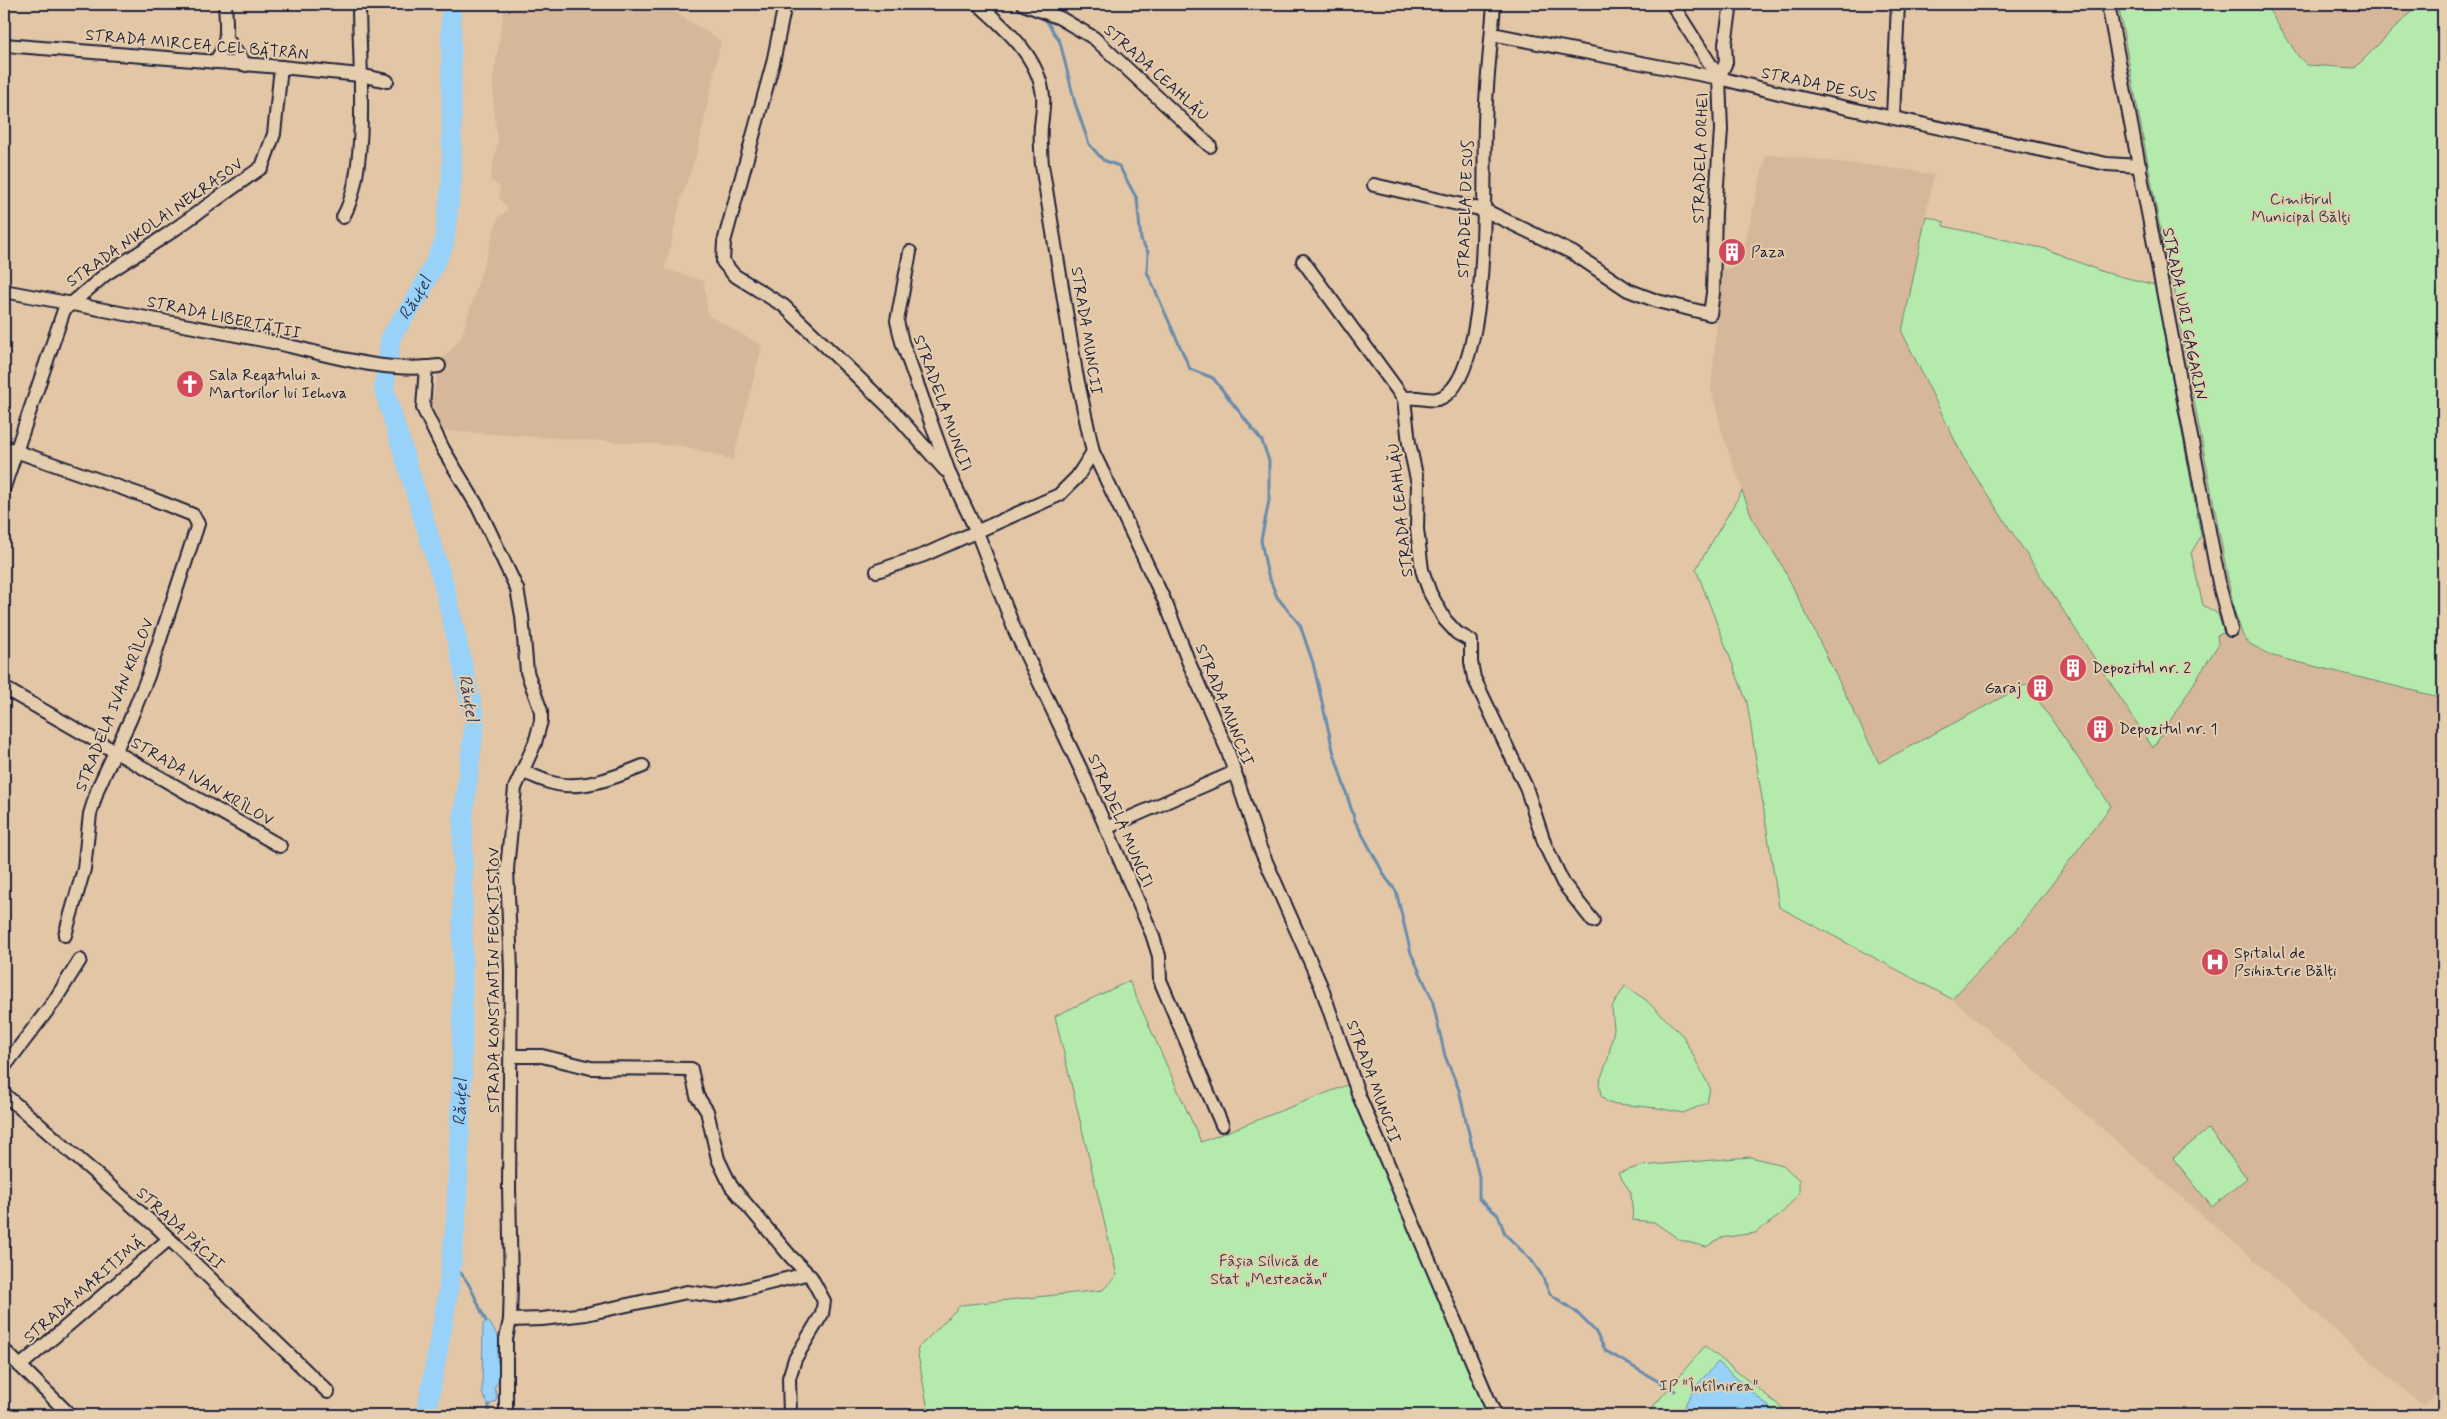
<svg xmlns="http://www.w3.org/2000/svg" width="2447" height="1419" font-family="Mynerve,sans-serif">
  <style>
    .built { fill: #d7b799 }
    .green { fill: #b4ebad; stroke: #6b8674 }
    .water { fill: #99d2f9; stroke: #698cad }
    .lines { fill: none; stroke-linecap: round; stroke-linejoin: round }
    .stream { stroke: #698cad; stroke-width: 3 }
    .river { stroke: #99d2f9; stroke-width: 20 }
    .minor-casing { stroke: #22223b; stroke-width: 16 }
    .minor { stroke: #e5ceae; stroke-width: 12 }
    .labels { text-anchor: middle; dominant-baseline: central; stroke-width: 4; stroke-linejoin: round; paint-order: stroke }
    .street-label { font-size: 16px; fill: #22223b; stroke: #e5ceae }
    .park-label { font-size: 16px; fill: #38404c; stroke: #e5ceae }
    .poi-label { font-size: 16px; fill: #22223b; stroke: #e5ceae; text-anchor: start }
    .water-label { font-size: 18px; font-style: italic; fill: #343c58; stroke: #e5ceae }
  </style>
  <rect width="100%" height="100%" fill="#e2c6a6"/>
  <filter id="ink" filterUnits="userSpaceOnUse"><feTurbulence type="fractalNoise" baseFrequency=".02" numOctaves="2"/><feDisplacementMap in="SourceGraphic" scale="10" xChannelSelector="R" yChannelSelector="G"/><feConvolveMatrix kernelMatrix="1 2 1 2 8 2 1 2 1" color-interpolation-filters="sRGB"/></filter>
  <g filter="url(#ink)">
    <g class="built">
      <path d="M505,4H662L721,41L697,153L681,199L665,269L704,281L708,315L762,346L733,460L684,446L443,431L431,403L441,361L461,338L498,218L508,209L499,198L500,187L490,180L498,139L494,117L493,80Z"/>
      <path d="M2265,4H2419L2355,68L2307,65L2298,56Z"/>
      <path d="M1766,154L1910,170L1934,175L1902,332L1963,457L2153,747L2218,645L2217,635L2240,627L2243,636L2258,650L2273,656L2443,698V1390L2422,1405L1952,999L2021,925L2027,685L1880,764L1784,569L1754,522L1723,436L1711,388L1722,268H1732L1735,257L1729,256L1730,248L1736,249L1745,243Z"/>
    </g>
    <g class="green">
      <path d="M2118,4H2265L2298,56L2307,65L2355,68L2419,4H2443V698L2273,656L2250,644L2243,636L2234,610L2182,338L2175,292L2173,281H2170Z"/>
      <path d="M1926,216L1944,222L1943,226L2046,249L2103,272L2155,285L2201,536L2191,553L2203,605L2218,614L2224,633L2217,635L2218,645L2153,748L1963,457L1902,332Z"/>
      <path d="M1742,491L1754,522L1784,569L1879,763L2027,684L2111,806L2021,925L1952,999L1779,907L1747,702L1696,569Z"/>
      <path d="M1129,981L1201,1142L1347,1085L1489,1415H929L917,1349L961,1305L1103,1290L1117,1275L1055,1016Z"/>
      <path d="M1625,986L1646,1000L1683,1036L1710,1088L1707,1103L1683,1113L1658,1108L1608,1103L1601,1096L1599,1083L1608,1059L1614,1029L1612,1007Z"/>
      <path d="M2208,1129L2247,1178L2212,1207L2173,1158Z"/>
      <path d="M1750,1157L1783,1165L1799,1180V1194L1779,1216L1755,1233L1720,1238L1706,1247L1680,1240L1654,1222L1633,1220L1631,1193L1618,1173L1641,1166Z"/>
      <path d="M1705,1346L1791,1415H1646Z"/>
    </g>
    <g class="water">
      <path d="M486,1321L490,1323L499,1339L497,1358L501,1376L494,1388L497,1395L496,1401L489,1405L482,1394L483,1324Z"/>
      <path d="M1718,1362L1776,1413L1777,1415H1682L1680,1414L1695,1387Z"/>
    </g>
    <g class="lines">
      <g class="stream">
        <path d="M1046,20L1060,42L1075,103L1089,144L1103,160L1119,166L1137,199L1141,240L1148,252L1147,272L1190,369L1213,378L1262,441L1269,461V501L1261,540L1267,572L1277,597L1300,625L1313,663L1333,750L1355,821L1386,878L1396,891L1411,953L1432,999L1445,1056L1459,1090L1479,1177V1199L1498,1215L1505,1234L1532,1261L1541,1274L1550,1294L1576,1312L1595,1331L1606,1351L1675,1391"/>
        <path d="M451,1263C473,1283 473,1296 486,1321"/>
        <path d="M488,1415L489,1405"/>
      </g>
      <path class="river" id="s1" d="M424,1415L427,1410L448,1294L456,1221L462,1072L463,818L475,719L444,585L384,389L391,336L420,293L444,244L452,177L451,4"/>
      <g class="minor-casing">
        <g id="minor">
          <path d="M785,4L773,63L724,242L723,262L734,275L784,306L895,413L945,470"/>
          <path d="M978,4C1005,28 1039,57 1043,96C1044,105 1042,117 1041,126C1040,139 1041,152 1042,165L1076,373L1093,452L1166,604L1189,663L1227,749L1260,848L1321,986L1359,1096L1495,1415"/>
          <path d="M1023,4L1060,18L1094,38L1210,146"/>
          <path d="M1672,4L1719,78"/>
          <path d="M2108,4L2220,588L2231,630"/>
          <path d="M1492,34L1719,78L1787,95L2107,164L2140,166"/>
          <path d="M227,39L246,65"/>
          <path d="M4,45L281,67L360,75L387,81"/>
          <path d="M214,62C230,45 226,26 225,4"/>
          <path d="M1893,117L1898,4"/>
          <path d="M1374,185L1484,210L1573,253L1628,290L1657,301L1710,314L1713,293L1715,211L1721,130L1719,78L1726,62L1725,44L1731,4"/>
          <path d="M343,217C370,170 359,59 359,4"/>
          <path d="M910,252L897,321L902,342L950,475L977,532L1015,631L1082,772L1152,934L1159,956L1160,980L1222,1125"/>
          <path d="M1303,261L1404,399L1409,443L1418,484L1417,529L1422,570L1430,593L1445,620L1457,633L1471,641V662L1474,678L1526,787L1545,845L1563,883L1593,921"/>
          <path d="M4,291C92,308 180,324 268,341C323,353 382,374 439,366"/>
          <path d="M426,367L423,408L443,449L478,507L517,589L522,616L527,672L541,711V721L535,743L515,788L507,869L511,971L509,1187L511,1284L510,1320L506,1339V1415"/>
          <path d="M1404,399C1420,394 1433,406 1447,394C1491,358 1483,181 1485,125C1486,84 1491,44 1494,4"/>
          <path d="M4,447L150,498L193,515L198,524L148,676L130,720L98,788L90,814L84,869L65,935"/>
          <path d="M4,487L64,310L106,274L168,234L262,167L274,134L281,67"/>
          <path d="M877,571L924,555L1059,495L1077,477L1093,452"/>
          <path d="M4,688L280,846"/>
          <path d="M523,772C532,775 540,779 549,782C579,792 616,777 643,766"/>
          <path d="M1106,828L1235,772"/>
          <path d="M511,1056H542L591,1068L691,1069L697,1096L707,1111L718,1159L731,1186L791,1257L811,1277L824,1301L822,1314L795,1359L789,1378L790,1415"/>
          <path d="M4,1067L53,1003L80,960"/>
          <path d="M4,1094L157,1227L328,1392"/>
          <path d="M510,1320L542,1319L586,1314L687,1292L717,1296L806,1274"/>
          <path d="M4,1350L70,1415"/>
          <path d="M20,1366L169,1239"/>
        </g>
      </g>
      <use href="#minor" class="minor"/>
    </g>
  </g>
  <defs>
    <g id="building-disc" transform="scale(1.4375)"><circle r="9.5" fill="#d1495b" stroke="#e5ceae"/><path d="M-4-6H4V6H1V3H-1V6H-4ZM-2.5-4.3h1.7v1.8h-1.7ZM.8-4.3h1.7v1.8H.8ZM-2.5-1h1.7V.8h-1.7ZM.8-1h1.7V.8H.8Z" fill="#fff"/></g>
    <g id="church-disc" transform="scale(1.4375)"><circle r="9.5" fill="#d1495b" stroke="#e5ceae"/><path d="M-1.2-6h2.4v3.5h3.3v2.4h-3.3V6h-2.4V-.1h-3.3v-2.4h3.3Z" fill="#fff"/></g>
    <g id="hospital-disc" transform="scale(1.4375)"><circle r="9.5" fill="#d1495b" stroke="#e5ceae"/><path d="M-5-5h3v3.5h4V-5h3V5h-3V1.5h-4V5h-3Z" fill="#fff"/></g>
  </defs>
  <g fill-rule="evenodd">
    <use href="#building-disc" x="1732" y="252"/>
    <use href="#church-disc" x="190" y="384"/>
    <use href="#building-disc" x="2073" y="668"/>
    <use href="#building-disc" x="2040" y="688"/>
    <use href="#building-disc" x="2100" y="729"/>
    <use href="#hospital-disc" x="2215" y="962"/>
  </g>
  <g class="labels">
    <g class="street-label">
      <text transform="translate(197 45) rotate(5)">STRADA MIRCEA CEL BĂTRÂN</text>
      <text transform="translate(1156 73) rotate(42)">STRADA CEAHLĂU</text>
      <text transform="translate(1819 85) rotate(12)">STRADA DE SUS</text>
      <text transform="translate(1701 158) rotate(-88)">STRADELA ORHEI</text>
      <text transform="translate(1466 209) rotate(-88)">STRADELA DE SUS</text>
      <text transform="translate(155 223) rotate(-35)">STRADA NIKOLAI NEKRASOV</text>
      <text transform="translate(2184 314) rotate(79)">STRADA IURI GAGARIN</text>
      <text transform="translate(224 318) rotate(12)">STRADA LIBERTĂȚII</text>
      <text transform="translate(1086 331) rotate(81)">STRADA MUNCII</text>
      <text transform="translate(942 403) rotate(70)">STRADELA MUNCII</text>
      <text transform="translate(1401 510) rotate(-96)">STRADA CEAHLĂU</text>
      <text transform="translate(115 705) rotate(-68)">STRADELA IVAN KRÎLOV</text>
      <text transform="translate(1224 705) rotate(68)">STRADA MUNCII</text>
      <text transform="translate(202 782) rotate(30)">STRADA IVAN KRÎLOV</text>
      <text transform="translate(1120 821) rotate(67)">STRADELA MUNCII</text>
      <text transform="translate(494 980) rotate(-90)">STRADA KONSTANTIN FEOKTISTOV</text>
      <text transform="translate(1373 1082) rotate(70)">STRADA MUNCII</text>
      <text transform="translate(180 1229) rotate(43)">STRADA PĂCII</text>
      <text transform="translate(84 1290) rotate(-41)">STRADA MARITIMĂ</text>
    </g>
    <g class="park-label">
      <text x="2301" y="199">Cimitirul<tspan x="2301" dy="18">Municipal Bălţi</tspan></text>
      <text x="1269" y="1261">Fâșia Silvică de<tspan x="1269" dy="18">Stat „Mesteacăn“</tspan></text>
      <text x="1709" y="1386">IP "Întîlnirea"</text>
    </g>
    <g class="poi-label">
      <text x="1751" y="252">Paza</text>
      <text x="209" y="375">Sala Regatului a<tspan x="209" dy="18">Martorilor lui Iehova</tspan></text>
      <text x="2092" y="668">Depozitul nr. 2</text>
      <text x="2021" y="688" text-anchor="end">Garaj</text>
      <text x="2119" y="729">Depozitul nr. 1</text>
      <text x="2234" y="953">Spitalul de<tspan x="2234" dy="18">Psihiatrie Bălți</tspan></text>
    </g>
    <g class="water-label">
      <text stroke="none"><textPath href="#s1" startOffset="1141">Răuțel</textPath></text>
      <text transform="translate(468 698) rotate(80)">Răuțel</text>
      <text stroke="none"><textPath href="#s1" startOffset="316">Răuțel</textPath></text>
    </g>
  </g>
  <rect width="2447" height="1419" fill="none" stroke="#e5ceae" stroke-width="20"/>
  <rect x="10" y="10" width="2427" height="1399" fill="none" stroke="#22223b" stroke-width="2" filter="url(#ink)"/>
</svg>
